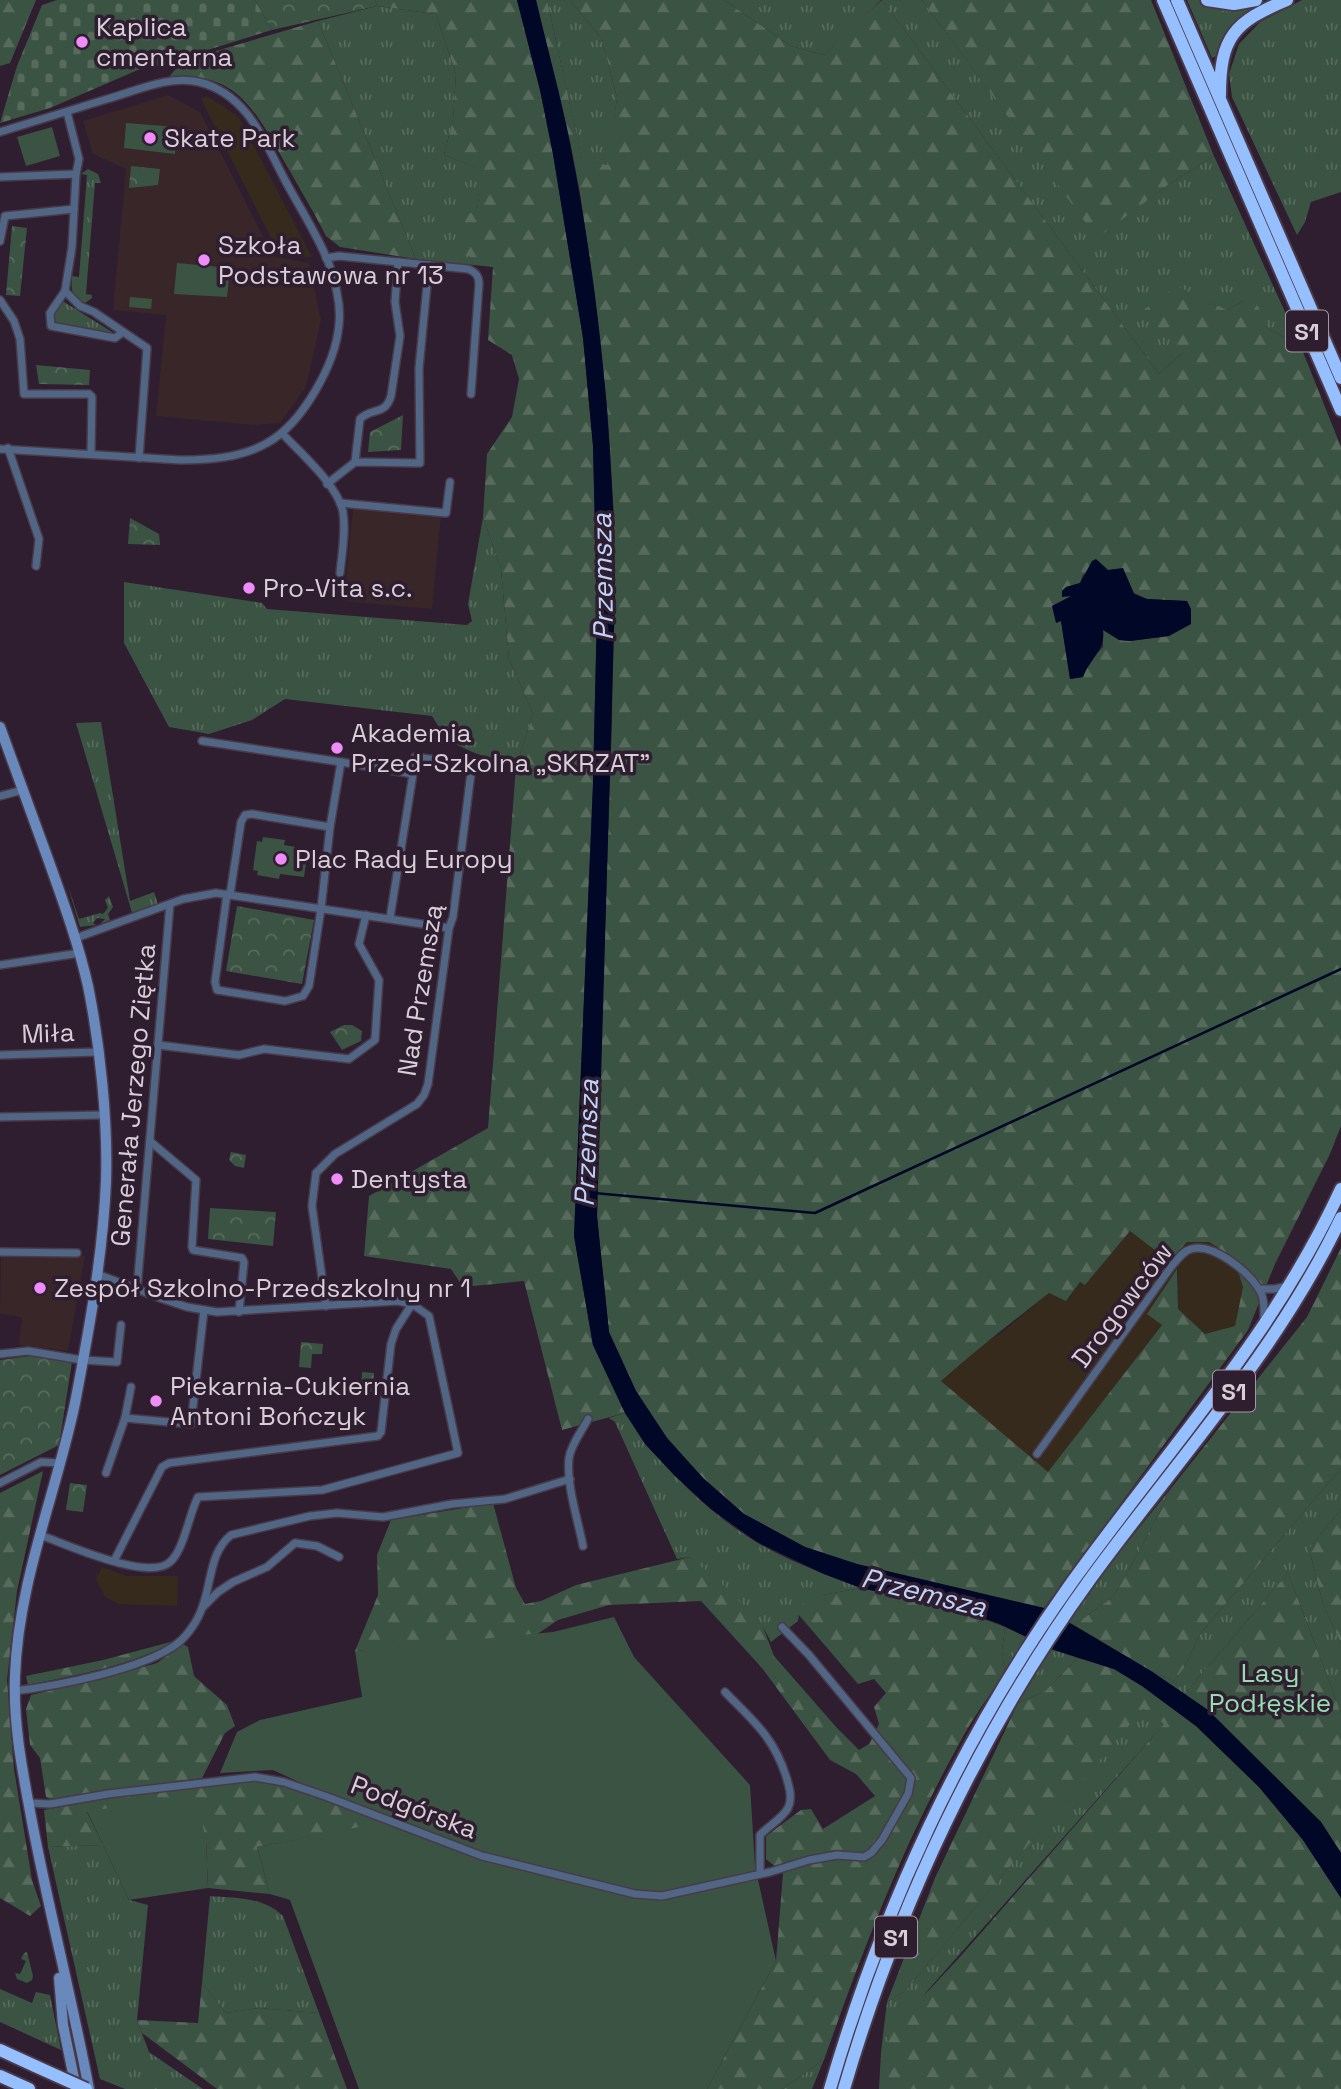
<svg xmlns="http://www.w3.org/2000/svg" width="1341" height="2089" font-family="'Space Grotesk',sans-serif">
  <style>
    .industrial { fill: #352a1b }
    .education { fill: #392628 }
    .grass { fill: url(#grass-tufts) }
    .forest { fill: url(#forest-firs); fill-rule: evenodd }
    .cemetery { fill: url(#cemetery-stones) }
    .park { fill: url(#park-crowns) }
    .garden { fill: #3b5343 }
    .water { fill: #010726 }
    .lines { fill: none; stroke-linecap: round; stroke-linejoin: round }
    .stream { stroke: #010726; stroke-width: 2.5 }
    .minor-casing { stroke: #493a4a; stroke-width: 10 }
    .secondary-casing { stroke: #493a4a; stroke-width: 13 }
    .motorway-casing { stroke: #493a4a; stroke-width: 16 }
    .minor { stroke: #516585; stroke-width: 7 }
    .secondary { stroke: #6989bc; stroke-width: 10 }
    .motorway { stroke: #96bfff; stroke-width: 12 }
    .motorway-bridge-casing { stroke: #493a4a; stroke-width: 16; stroke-linecap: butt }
    .motorway-bridge { stroke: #96bfff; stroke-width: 12 }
    .poi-dot { fill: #ee8cf8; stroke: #2e1e2f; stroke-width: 2.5 }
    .labels { text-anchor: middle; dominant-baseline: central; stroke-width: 7; stroke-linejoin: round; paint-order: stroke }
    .shield { fill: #2e1e2f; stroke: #a598a5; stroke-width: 2 }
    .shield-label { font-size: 24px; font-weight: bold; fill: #d8cdd8 }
    .poi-label { font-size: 26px; fill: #d8cdd8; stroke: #2e1e2f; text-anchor: start }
    .street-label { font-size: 26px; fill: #d8cdd8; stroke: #2e1e2f }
    .park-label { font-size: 26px; fill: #96ddaf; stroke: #2e1e2f }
    .water-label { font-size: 28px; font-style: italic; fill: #bfd2f9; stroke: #2e1e2f }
  </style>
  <defs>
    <pattern id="grass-tufts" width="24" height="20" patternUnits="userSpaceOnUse" patternTransform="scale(1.75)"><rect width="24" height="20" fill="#3b5343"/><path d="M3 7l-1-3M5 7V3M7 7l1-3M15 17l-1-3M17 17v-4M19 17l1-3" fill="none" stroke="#576b5d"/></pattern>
    <pattern id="forest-firs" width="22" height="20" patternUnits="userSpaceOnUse" patternTransform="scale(1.75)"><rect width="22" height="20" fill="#3b5343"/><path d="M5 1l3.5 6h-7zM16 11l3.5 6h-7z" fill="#576b5d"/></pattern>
    <pattern id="cemetery-stones" width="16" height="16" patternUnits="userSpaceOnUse" patternTransform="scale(1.75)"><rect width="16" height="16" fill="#3b5343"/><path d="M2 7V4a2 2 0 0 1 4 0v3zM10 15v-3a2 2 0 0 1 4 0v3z" fill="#576b5d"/></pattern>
    <pattern id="park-crowns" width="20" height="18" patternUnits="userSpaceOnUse" patternTransform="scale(1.75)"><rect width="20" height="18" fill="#3b5343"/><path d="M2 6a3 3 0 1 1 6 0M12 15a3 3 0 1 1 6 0" fill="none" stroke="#576b5d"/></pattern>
  </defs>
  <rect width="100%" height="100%" fill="#2e1e2f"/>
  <g class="industrial">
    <path d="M206,96L225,107L240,119L312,257L280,256L201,99Z"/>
    <path d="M1130,1231L1169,1260L1187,1242H1209L1234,1258L1243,1287L1235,1326L1205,1334L1178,1310V1270L1162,1325L1048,1473L941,1381L979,1347L1001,1333L1049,1293L1067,1301L1080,1282L1085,1285Z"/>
    <path d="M102,1567L127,1576H178L177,1606L118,1604L105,1597L96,1579Z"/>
  </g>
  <g class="education">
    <path d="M168,95L200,112L273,256L309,263L321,320L306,387L280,423L253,425L156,416L166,315L113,310L126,169L93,154L83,121Z"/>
    <path d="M353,508L441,516L432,609L344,601Z"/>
    <path d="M1,1254L85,1256L68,1351L19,1345L22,1317L0,1314Z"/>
  </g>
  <g class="grass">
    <path d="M547,0H570L602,39L617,98L608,165L582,160Z"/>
    <path d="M724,0H881L824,55L791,46Z"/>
    <path d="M882,0H922L1097,237L1168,185L1214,156L1301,347L1267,328L1243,301L1227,310L1176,287L1182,353L1159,374Z"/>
    <path d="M1187,0H1198L1207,4L1260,3L1274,0L1230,30L1218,55L1212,58Z"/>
    <path d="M1302,0H1341V192L1311,202L1305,222L1297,235L1232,97L1229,74L1239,44L1260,22Z"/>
    <path d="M377,6L436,14L456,74L453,120L444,155L484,171L477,209L493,267L416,259L318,21Z"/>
    <path d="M88,169L98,174L101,183H95L86,294L92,295V298L85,303C71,299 71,289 72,276L79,277L87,175L81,174Z"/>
    <path d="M61,300L112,332L110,335L58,324L53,318Z"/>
    <path d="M483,517L501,569L509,659L533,714L516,767L472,752L447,740L432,716L285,699L252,720L209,734L169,727L124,643V582L262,603L267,609L467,625L472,621L468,604Z"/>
    <path d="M101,722L130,901L154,892L158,904L133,916L76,723Z"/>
    <path d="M67,883L79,919L100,913L103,914L108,908L105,900L109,896L113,907L108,914L110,920L100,924L105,919L97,918L93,923L96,925L80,927Z"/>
    <path d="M625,1413C659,1464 705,1511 758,1543C791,1562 826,1575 861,1588L822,1595L799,1614L798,1621L771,1642L763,1627L690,1557L677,1559L615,1422L609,1418Z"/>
    <path d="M1341,1468V1509L1309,1549L1323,1604L1341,1644V1713L1288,1573L1187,1691L1208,1710L1151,1671L1174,1681L1184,1668L1200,1634Z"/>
    <path d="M1172,1487L1141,1548L1113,1597L1074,1625L1068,1622L1110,1564Z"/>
    <path d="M1005,1627L1026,1637L1005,1673L1002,1651Z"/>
    <path d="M1051,1649L1078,1658L1045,1691L1018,1703Z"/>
    <path d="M1143,1708L1165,1723L928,1990L881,2052L887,2002L905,1991Z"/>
    <path d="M103,1845L129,1900L148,1905L137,2020L149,2052L203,2089H125L100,2079L48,1847Z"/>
    <path d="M210,1896C236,1898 264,1897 283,1916L319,2013L259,2008L226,2013L202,1983Z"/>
    <path d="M27,1952L33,1976L32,1980L27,1983L17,1979L15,1973L20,1974L26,1961L21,1959L24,1953Z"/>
    <path d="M0,1989L32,2003L36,1992L50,1995L61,2050L0,2022Z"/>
    <path d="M825,2057L812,2089H782L815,2066Z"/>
  </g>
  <g class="forest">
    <path d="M0,0H36L10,63L0,66Z"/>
    <path d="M375,0H517L540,90L553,154L583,338L593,446L597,612L593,784L574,1236L593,1345L625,1413L562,1430L524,1281L463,1287L451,1269L364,1256L369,1196L488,1128L516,767L533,714L509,659L501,569L483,517L487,454L512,417L519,379L512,355L488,340L493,267L460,252L457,222L477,209L483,171L444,155L453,120L456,74L436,14L377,6Z"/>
    <path d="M536,0H547L582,159L607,165L617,98L602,39L570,0H724L791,46L824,55L859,20L882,0L1159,374L1182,353L1142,311L1177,286L1227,310L1243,301L1258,306L1267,328L1301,347L1341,447V1126L1329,1156L1275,1264L1248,1330L1044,1608L857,1564L805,1547L744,1514L703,1478L667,1438L636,1391L609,1332L597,1216L601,1043L612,723L614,516L607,405L594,290L580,193L570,141ZM1101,565L1108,570L1123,569L1134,593L1147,599L1187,601L1190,624L1168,636L1130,641L1119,640L1103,629V647L1089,662L1083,677L1070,679L1061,621L1064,602L1073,594L1066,587L1080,583L1083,575ZM1130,1231L1169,1261L1187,1242H1209L1234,1258L1243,1287L1235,1326L1205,1334L1178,1309L1177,1269L1147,1314L1162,1325L1048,1472L941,1381C976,1350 1012,1322 1049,1293L1066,1301L1080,1282L1085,1285Z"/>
    <path d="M922,0H1151L1214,156L1168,185L1097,238Z"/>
    <path d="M318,21L416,259L340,247L326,236C313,210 298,186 284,161C254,109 237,71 169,77L182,61Z"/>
    <path d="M1341,1248V1468L1200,1634L1184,1668L1174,1681L1151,1671L1074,1625L1113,1597L1141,1548L1172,1487L1307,1317Z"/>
    <path d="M43,1471L17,1591L7,1680L14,1769L32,1880L41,1906L30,1916L0,1898V1493Z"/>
    <path d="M493,1503L516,1588L525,1604L541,1601L576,1585L690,1557L730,1591L763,1627L774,1656L837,1728L859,1750L869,1744L879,1724L874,1707L886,1693L874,1679L858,1684L798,1614L804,1602L822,1595L861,1588L960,1610L1005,1627L1002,1651L1005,1673C989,1696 972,1719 959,1744C903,1844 863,1950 825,2057L815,2066L782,2089H707L776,1961L783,1873L766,1859V1836L801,1810L811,1809L823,1829L875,1796L856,1774L830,1760L762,1668L701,1601L609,1605L558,1620L527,1641L355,1651L378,1595L377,1555L391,1520Z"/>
    <path d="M1341,1509V1644L1323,1604L1309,1549Z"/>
    <path d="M1288,1573L1341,1713V1853L1321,1822L1187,1691Z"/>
    <path d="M178,1640C130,1666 81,1674 28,1685L26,1676L103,1660Z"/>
    <path d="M183,1644L188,1647L194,1676L227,1705L235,1726L225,1733L202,1778L50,1799L46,1797L40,1758L30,1745L26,1709L31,1695L108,1677L157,1663Z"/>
    <path d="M1078,1658L1114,1669L1142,1686L1196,1726L1259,1787L1303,1840L1341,1898V2089H879L881,2052L898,2023L959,1958L1164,1724L1143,1709L905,1991L887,2002L935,1878L1018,1703L1045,1691Z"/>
    <path d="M252,1780L290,1788L386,1823L257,1847L270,1894L208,1888L206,1841L87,1812L103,1845L48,1847L44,1810L127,1795Z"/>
    <path d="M202,1983L226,2013L259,2008L319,2013L347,2089H217L142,2033L137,2020L198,2023Z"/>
  </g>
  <path class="cemetery" d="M57,0H255L272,30L149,68L147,66L50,108L0,123L17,66L42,5Z"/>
  <g class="park">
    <path d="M255,0H375L377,6L272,30Z"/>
    <path d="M131,166L160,169L158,185L129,188Z"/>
    <path d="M12,226L27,228L20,296L6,295Z"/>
    <path d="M36,365L90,370L89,385L39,384Z"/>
    <path d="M403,415L401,450L368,452L370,432Z"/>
    <path d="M130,518L159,534L160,545L128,544Z"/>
    <path d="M237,906L314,920L302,984L226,971Z"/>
    <path d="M344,1025H352L362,1031L361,1041L342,1050L330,1032Z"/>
    <path d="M231,1152L246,1155L244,1168L235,1166L229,1160Z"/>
    <path d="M210,1208L276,1212L273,1246L208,1239Z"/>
    <path d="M301,1342L323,1344L322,1354H312L311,1368L299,1367Z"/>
    <path d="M30,1356L72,1362L59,1445L0,1475V1360Z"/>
    <path d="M362,1372L374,1373L373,1392H361Z"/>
    <path d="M70,1483L87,1485L83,1512L66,1510Z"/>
  </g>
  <g class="garden">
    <path d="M126,123L177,127L175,154L124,148Z"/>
    <path d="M52,127L60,156L26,166L17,137Z"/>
    <path d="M177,263L230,268L227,297L174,294Z"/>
    <path d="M130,297L152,299L151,309L129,307Z"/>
    <path d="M263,837L285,840L284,845L308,849L304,877L280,874L279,879L257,875L258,871L253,870L257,841L262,842Z"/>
    <path d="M614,1617L634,1657L750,1785L755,1866L776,1961L707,2089H359L290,1900L270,1894L257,1847L385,1822L273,1770L220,1773L237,1732L260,1720L362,1697L355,1651L553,1632Z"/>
    <path d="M197,1797L206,1841L208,1888L129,1900L87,1811Z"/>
  </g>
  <g class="water">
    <path d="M517,0H536C547,48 561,96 570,144C600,293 614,445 615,597L597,1216L609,1332L636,1391L667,1438L703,1478L744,1514L805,1547L857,1564L1044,1608L1151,1671L1208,1710L1321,1822L1341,1853V1898L1303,1840L1259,1787L1196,1726L1142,1686L1114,1669L1051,1649L1000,1624L960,1610L861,1588L824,1574L757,1542L711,1509L674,1475L645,1444L625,1413L593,1345L574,1236L593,784L597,612L593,446L583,338L553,154L540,90Z"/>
    <path d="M1096,559L1108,570L1123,568L1134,594L1147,599L1187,601L1191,609V624L1169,636L1130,641L1119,640L1103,630C1106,649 1090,659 1083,677L1070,679L1061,621L1056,623L1052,606L1071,596L1062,597V591L1066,587L1080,583L1092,561Z"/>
  </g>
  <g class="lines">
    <path class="stream" d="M594,1193L815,1213L1341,969"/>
    <g class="minor-casing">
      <g id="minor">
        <path d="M67,112L79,159L76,174"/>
        <path d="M0,132C36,121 71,110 107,99C136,91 168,75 199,82C248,94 265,143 286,182C303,214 332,257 337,293C339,302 340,314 339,324C336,364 302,424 267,443C241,458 209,460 180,460L0,449"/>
        <path d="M0,177L76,174L72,247L65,291L80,306L94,312L147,348L139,458"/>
        <path d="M0,241L5,216L74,209"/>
        <path d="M326,258L339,256L468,269C476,272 479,276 479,284L471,394"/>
        <path d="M65,291L50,313L51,326L115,338L123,332"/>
        <path d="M0,300L14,321L20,339L24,394H89L92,397L91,454"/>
        <path d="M282,433C300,453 338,485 343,512C346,532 342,553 340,573"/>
        <path d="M8,448L39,539L36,566"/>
        <path d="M355,462L360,419C372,407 385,416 391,396L400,336L395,302L398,262"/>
        <path d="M327,484L355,462L420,463L419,368L429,265"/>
        <path d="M340,503L446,513L450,482"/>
        <path d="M202,741L341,762L330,827"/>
        <path d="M341,762L413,774L390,918"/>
        <path d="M0,796L23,790"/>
        <path d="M227,894L215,982L217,990L285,1001L303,996L309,986L321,909L330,827L252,814L245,815L241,822L230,895"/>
        <path d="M76,938L183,899L216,893L449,928"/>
        <path d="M0,965L80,953"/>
        <path d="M158,1045L239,1055L264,1049L349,1059L375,1040L379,980L359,944L366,915"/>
        <path d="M0,1055L98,1052"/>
        <path d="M0,1117L103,1115"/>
        <path d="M151,1142L196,1180L192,1247L193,1250L242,1258L244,1262L239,1312"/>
        <path d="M0,1252L77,1253"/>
        <path d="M137,1289L170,904"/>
        <path d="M1259,1289H1274L1289,1286"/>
        <path d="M326,1306L312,1206L316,1173L335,1154L417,1104L424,1095L428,1084L449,928L453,917L472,765L415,757L413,774"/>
        <path d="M0,1354L28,1351L82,1360L117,1362L121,1325"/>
        <path d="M125,1418L191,1424L204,1310"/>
        <path d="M1037,1454L1171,1267C1177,1260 1183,1251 1191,1249C1213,1242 1248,1272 1259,1289C1265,1298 1264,1311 1264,1321"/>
        <path d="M106,1473L125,1418L131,1387"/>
        <path d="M0,1483L41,1462L61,1463"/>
        <path d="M40,1535C66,1544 148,1582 170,1562C184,1550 189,1514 198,1497L322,1490L458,1453L429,1316L412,1304L398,1301L217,1312L187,1307L163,1299L97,1274"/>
        <path d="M583,1546C578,1520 566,1484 569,1458C571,1444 582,1431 588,1419"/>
        <path d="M114,1561L162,1467L169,1463L378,1436L381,1432L391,1344L396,1329L412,1304"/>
        <path d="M203,1607L218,1592L233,1582L267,1567L295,1543L317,1546L339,1557"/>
        <path d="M14,1691C57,1686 145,1669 178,1643C188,1635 198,1620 202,1608C212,1583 209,1553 231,1535L310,1516L337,1513L383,1517L452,1504L505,1499L570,1479"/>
        <path d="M725,1692C753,1721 773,1736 786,1776C789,1786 793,1798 788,1808C782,1819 768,1826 760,1835V1873"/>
        <path d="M29,1803L50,1804L108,1794L255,1777L284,1782L325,1796L482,1856L635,1894L662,1896L770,1872L809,1860L837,1855L864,1857L871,1853L882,1840L908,1794L911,1778L809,1655L782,1627"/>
      </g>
    </g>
    <g class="secondary-casing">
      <g id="secondary">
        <path d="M0,727C16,771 32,815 48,859C63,901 78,942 88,986C100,1045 108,1121 106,1181C103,1255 89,1330 75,1403C56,1494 18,1582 15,1676C13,1725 23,1774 32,1822C49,1911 72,1999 89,2089"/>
        <path d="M59,1978L63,2025L76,2088"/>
      </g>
    </g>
    <g class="motorway-casing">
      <g id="motorway">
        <path d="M1163,0L1341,410"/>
        <path d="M1177,0L1341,378"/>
        <path d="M1207,0L1234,4L1256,0"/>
        <path d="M1220,95C1220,37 1234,22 1287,0"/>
        <path d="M0,2050L35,2066"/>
        <path d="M0,2076L29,2089"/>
        <path d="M830,2089C882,1910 962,1737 1070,1585C1165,1452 1272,1339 1341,1189"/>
        <path d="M844,2089C897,1907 980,1731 1091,1578C1177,1460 1278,1351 1341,1218"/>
      </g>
    </g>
    <use href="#minor" class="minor"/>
    <use href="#secondary" class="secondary"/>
    <use href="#motorway" class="motorway"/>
    <g class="motorway-bridge-casing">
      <path id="motorway-bridge" d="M35,2066L86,2089"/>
    </g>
    <use href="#motorway-bridge" class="motorway-bridge"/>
  </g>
  <g class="poi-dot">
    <circle cx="82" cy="42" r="7"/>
    <circle cx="150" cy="138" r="7"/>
    <circle cx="204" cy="260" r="7"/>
    <circle cx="249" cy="588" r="7"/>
    <circle cx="337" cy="748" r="7"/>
    <circle cx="281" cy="859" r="7"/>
    <circle cx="337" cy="1179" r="7"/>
    <circle cx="40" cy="1288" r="7"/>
    <circle cx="156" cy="1401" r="7"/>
  </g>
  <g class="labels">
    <g class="shield">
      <rect x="1286" y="310.5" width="42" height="41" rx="5"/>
      <rect x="1213" y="1370.5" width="42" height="41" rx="5"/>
      <rect x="875" y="1916.5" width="42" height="41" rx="5"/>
    </g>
    <g class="shield-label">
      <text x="1307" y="331">S1</text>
      <text x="1234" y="1391">S1</text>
      <text x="896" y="1937">S1</text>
    </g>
    <g class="poi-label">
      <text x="96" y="27">Kaplica<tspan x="96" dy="30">cmentarna</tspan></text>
      <text x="164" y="138">Skate Park</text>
      <text x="218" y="245">Szkoła<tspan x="218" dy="30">Podstawowa nr 13</tspan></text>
      <text x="263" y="588">Pro-Vita s.c.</text>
      <text x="351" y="733">Akademia<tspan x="351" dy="30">Przed-Szkolna „SKRZAT”</tspan></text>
      <text x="295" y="859">Plac Rady Europy</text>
      <text x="351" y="1179">Dentysta</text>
      <text x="54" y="1288">Zespół Szkolno-Przedszkolny nr 1</text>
      <text x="170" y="1386">Piekarnia-Cukiernia<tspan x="170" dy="30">Antoni Bończyk</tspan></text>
    </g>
    <g class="street-label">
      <text transform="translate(420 990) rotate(-81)">Nad Przemszą</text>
      <text transform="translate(48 1033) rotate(-2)">Miła</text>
      <text transform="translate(133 1095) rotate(-85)">Generała Jerzego Ziętka</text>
      <text transform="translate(1122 1305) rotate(-53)">Drogowców</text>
      <text transform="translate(414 1807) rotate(21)">Podgórska</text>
    </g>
    <g class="park-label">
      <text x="1270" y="1673">Lasy<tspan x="1270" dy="30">Podłęskie</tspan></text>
    </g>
    <g class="water-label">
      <text transform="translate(602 577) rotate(-91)">Przemsza</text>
      <text transform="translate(586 1143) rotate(-88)">Przemsza</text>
      <text transform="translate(924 1592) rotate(14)">Przemsza</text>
    </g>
  </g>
</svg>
